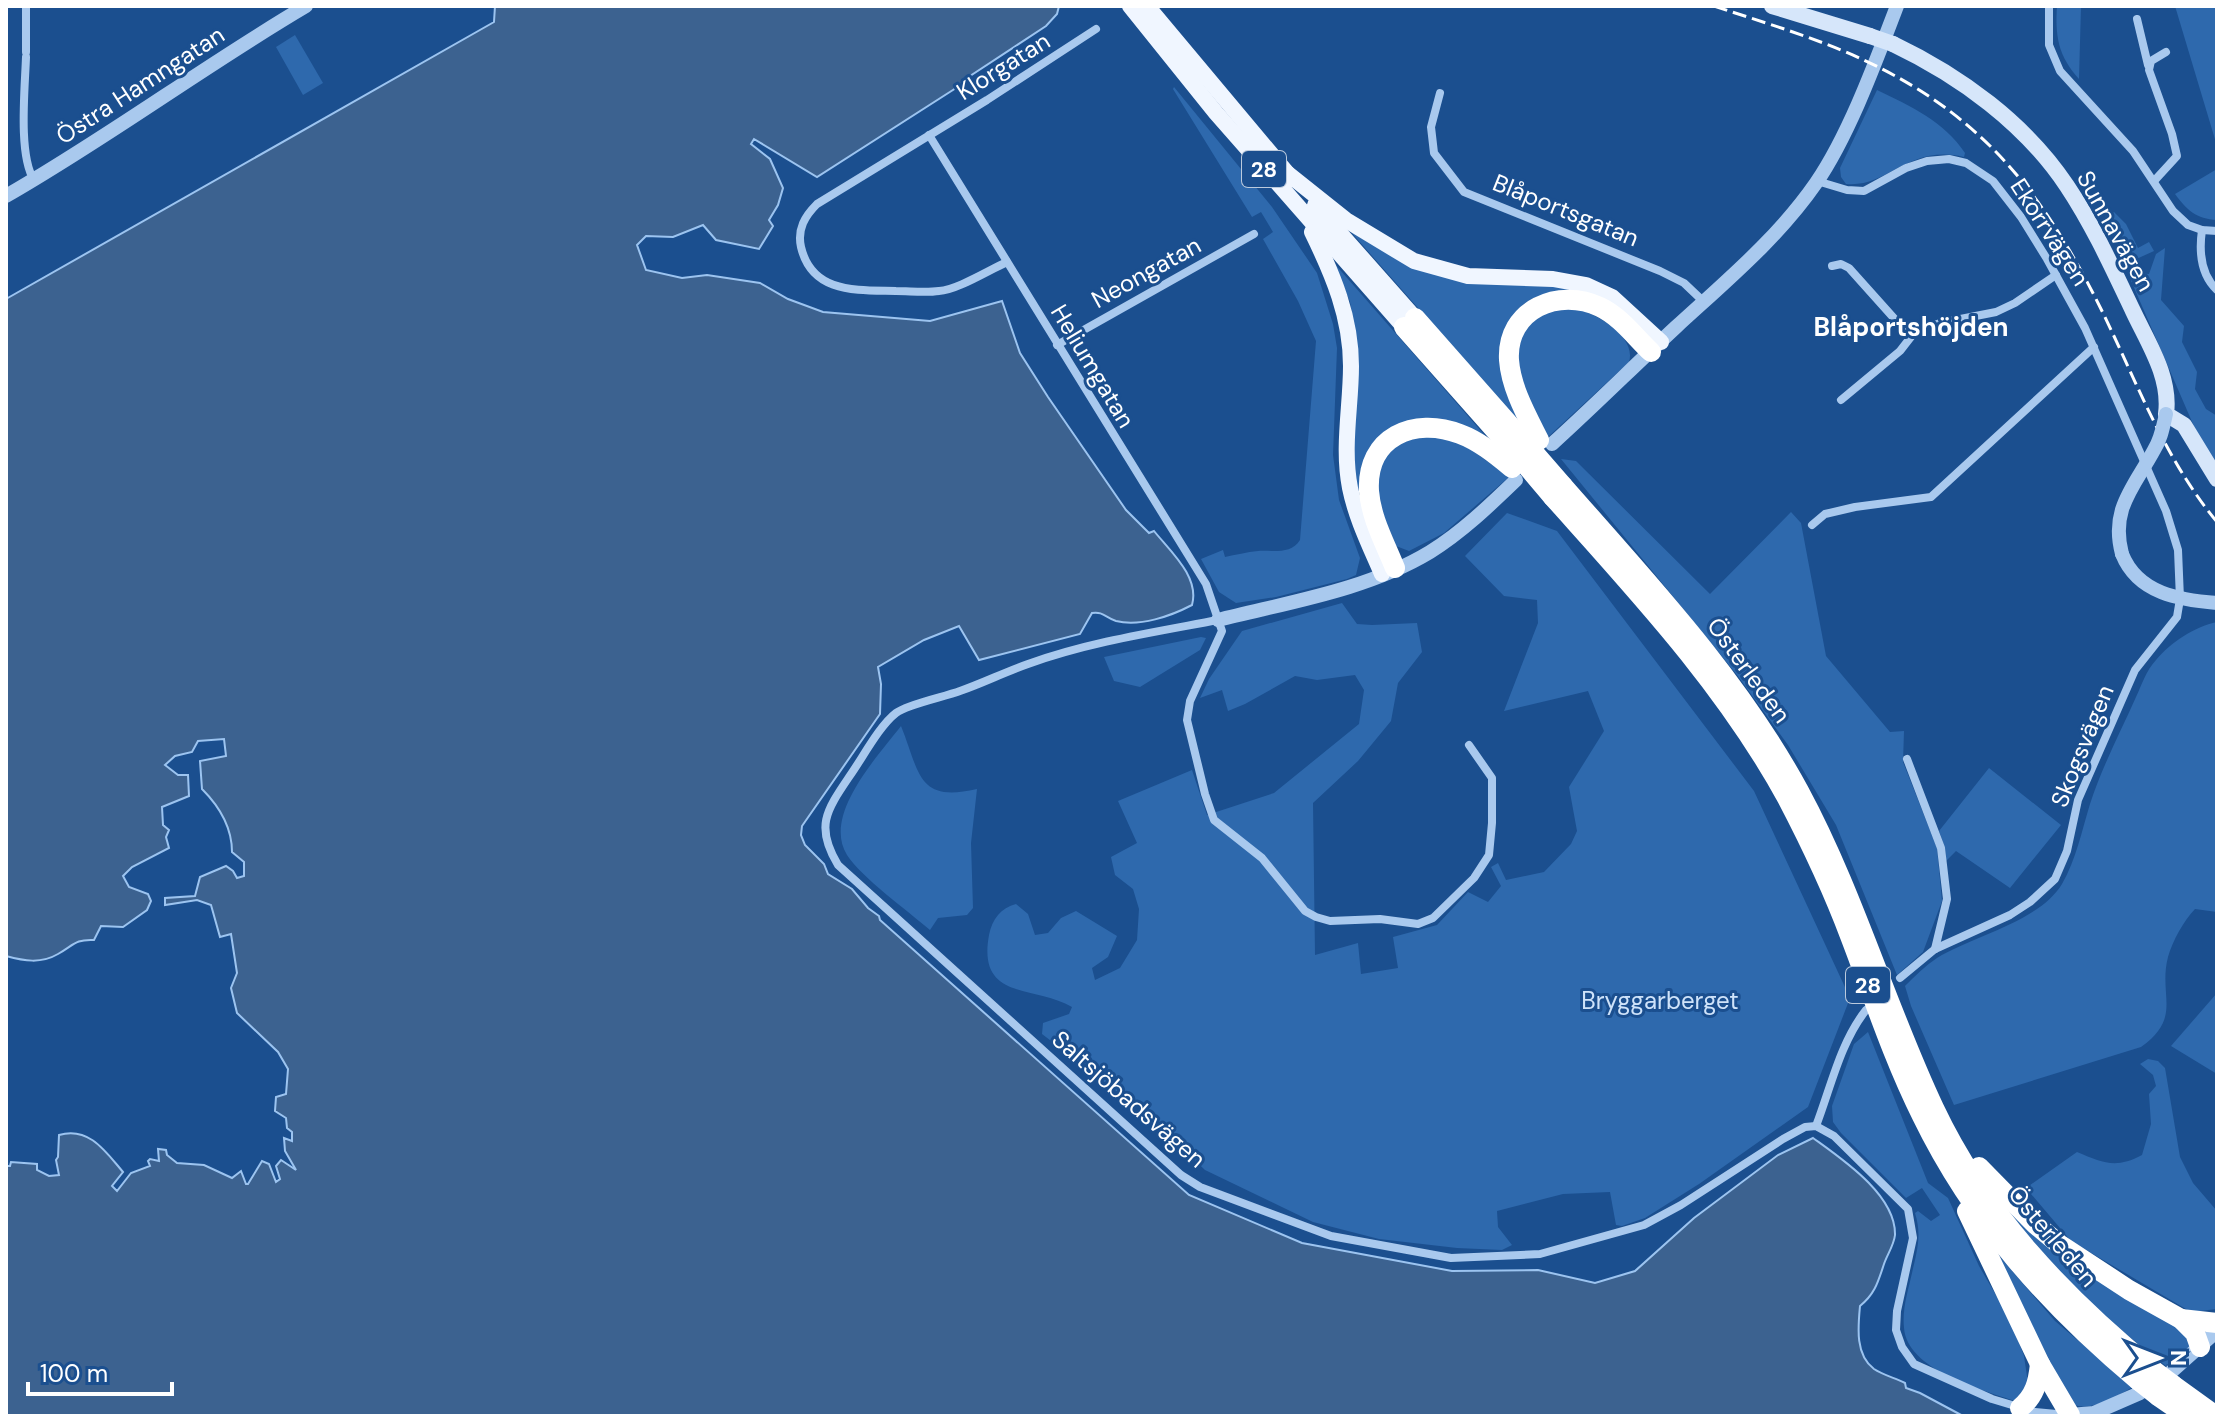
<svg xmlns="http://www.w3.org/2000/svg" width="2223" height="1422" font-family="'DM Sans',sans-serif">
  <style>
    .green { fill: #2e69ad }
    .water { fill: #3c6290; stroke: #9cc4f0; stroke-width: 2 }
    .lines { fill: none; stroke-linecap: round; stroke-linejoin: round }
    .minor { stroke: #a9c9ee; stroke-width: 8 }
    .tertiary { stroke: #a9c9ee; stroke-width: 14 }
    .secondary { stroke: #d6e6fa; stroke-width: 16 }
    .primary { stroke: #f0f6ff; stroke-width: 16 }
    .motorway { stroke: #fff; stroke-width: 20 }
    .rail { stroke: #fff; stroke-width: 3; stroke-dasharray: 14 6; stroke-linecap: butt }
    .tertiary-bridge { stroke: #a9c9ee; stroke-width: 14 }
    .secondary-bridge { stroke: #d6e6fa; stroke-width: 16 }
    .motorway-bridge { stroke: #fff; stroke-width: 20 }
    .labels { text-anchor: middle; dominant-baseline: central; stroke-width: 6; stroke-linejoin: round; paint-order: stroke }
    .shield { fill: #1b4f8f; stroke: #bbcadd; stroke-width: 2 }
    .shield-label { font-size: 22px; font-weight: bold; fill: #fff }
    .street-label { font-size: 24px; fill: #fff; stroke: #1b4f8f }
    .park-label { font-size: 24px; fill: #cfe3fa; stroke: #1b4f8f }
    .neighbourhood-label { font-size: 26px; font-weight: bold; fill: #fff; stroke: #1b4f8f }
  </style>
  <rect width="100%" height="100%" fill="#1b4f8f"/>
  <g class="green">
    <path d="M2057,6H2081L2079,79C2058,56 2055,36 2057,6Z"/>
    <path d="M2175,6H2215L2217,146Z"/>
    <path d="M295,35L323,83L303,95L276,47Z"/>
    <path d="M1174,87L1272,207L1317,273L1333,324L1337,348L1333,455L1339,500L1360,558L1356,575L1347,579L1276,597L1236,603L1219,592L1201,559L1223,550L1225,557C1235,555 1247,552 1258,551C1272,550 1291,555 1300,540L1316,341L1298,301L1263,239L1273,232L1261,212L1252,217L1173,89Z"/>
    <path d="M1877,90C1910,106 1944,121 1965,153L1964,157C1907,144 1889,188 1846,184L1841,177L1840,168Z"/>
    <path d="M2217,169V220C2196,219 2187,210 2175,194Z"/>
    <path d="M2114,212L2126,224L2138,248L2149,242L2154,251L2132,261L2105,216Z"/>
    <path d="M1351,232L1403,262L1568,284L1625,319C1609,315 1552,294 1540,296C1524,299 1515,313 1508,325L1522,426Z"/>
    <path d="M2165,248L2161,300L2184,326L2182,342L2197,372L2195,389L2206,409L2217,416V466L2196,431L2126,269L2130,267L2136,273L2149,274L2156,254Z"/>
    <path d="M1334,263L1488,439L1401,424L1385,431L1371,445L1361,467L1363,504L1353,473V319L1350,302Z"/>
    <path d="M1548,309C1557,309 1566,308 1574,309C1596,312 1637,337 1629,362L1548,437C1533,407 1502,363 1524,330C1529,322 1541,315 1548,309Z"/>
    <path d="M1425,435L1462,443L1509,477L1444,533L1409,551L1396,546C1383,516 1363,472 1395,447C1403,441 1416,438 1425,435Z"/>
    <path d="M1561,459L1576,461L1710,594L1791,512L1801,523L1826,656L1890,732L1904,731L1903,762L1937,848L1942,901L1923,952L1897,975L1836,825L1788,745L1737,675Z"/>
    <path d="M1507,513L1557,531L1754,791L1850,998L1808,1107L1699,1184L1645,1218L1622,1226L1616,1225L1610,1192L1563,1194L1497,1211L1498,1227L1512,1245L1502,1250L1457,1248L1379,1239L1313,1222L1205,1170L1149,1116L1042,1034L1043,1023L1069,1014L1072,1007C1034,985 977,1001 989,935C992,919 1001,908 1016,904L1028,914L1035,935L1048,933L1061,918L1076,911L1117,936L1108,957L1092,968L1095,980L1120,968L1137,940L1139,909L1133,889L1115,875L1111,857L1137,843L1118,801L1192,770L1207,815L1274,793L1359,724L1364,690L1355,675L1317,680L1295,676L1245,704L1228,711L1222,690L1200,698L1209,679L1242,631L1342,603L1357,624L1372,625L1417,623L1422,652L1398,683L1391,721L1358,761L1313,803L1315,955L1358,943L1361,974L1398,968L1393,937L1437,925L1468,892L1488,902L1501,886L1491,867L1498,863L1506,880L1544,872L1571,844L1577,831L1569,787L1604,731L1588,691L1504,711L1538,623L1537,600L1504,596L1465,556Z"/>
    <path d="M2217,622V912L2195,909C2183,922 2173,940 2168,957C2158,996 2183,1017 2141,1047L1954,1105L1911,1006L1905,986C1915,976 1925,966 1937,958C1973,936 2039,922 2062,884C2076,860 2082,830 2090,804C2102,767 2120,733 2136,697C2142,684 2146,671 2156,660C2171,642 2194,627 2217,622Z"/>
    <path d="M1201,637L1206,638L1200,650L1140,687L1114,681L1104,657Z"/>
    <path d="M901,726C920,773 917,803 977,789L971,843L973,908L967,915L938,918L930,930C908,911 861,877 847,855C822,815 878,756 901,726Z"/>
    <path d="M1989,768L2061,825L2010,888L1956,851L1946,861L1945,848L1939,831Z"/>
    <path d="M2217,993V1074L2171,1046Z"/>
    <path d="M1868,1032L1928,1183L1948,1198L1979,1266L2011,1321L2024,1356L2028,1383L2020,1400H2012C1979,1389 1907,1369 1904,1328C1902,1309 1908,1291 1912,1273C1917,1251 1922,1235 1915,1213L1918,1211L1931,1221L1940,1215L1922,1188L1906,1198L1841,1133L1833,1122L1832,1106L1854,1044Z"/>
    <path d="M2148,1059L2158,1061L2165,1068L2180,1157L2193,1183L2217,1211V1309L2191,1312L2071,1241L2026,1188L2077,1152C2103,1163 2116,1169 2142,1155L2151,1124L2149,1094L2156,1086L2153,1075L2140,1064Z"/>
    <path d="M2008,1211L2181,1327L2190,1346L2166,1366C2105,1320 2055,1271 2008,1211Z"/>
    <path d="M1989,1244L2055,1321L2133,1387C2117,1396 2088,1414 2071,1403Z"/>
  </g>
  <path class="water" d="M495,6H1059L1057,14L1046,26L967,78L956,88L817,177L754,139L751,144L770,159L783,188L778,205L769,220L773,226L759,249L716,240L703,225L673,237L646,236L637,245L646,270L682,278L707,275L760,283L788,299L823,312L930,321L1002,301L1020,353L1048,397L1126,510L1149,533L1154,531C1170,551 1200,577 1192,605C1171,616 1140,627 1116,621C1106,618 1103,611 1092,613L1080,634L979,660L959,626L924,640L878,667L881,684L880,714L802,826L801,835L805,845L824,864L828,874L852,889L868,908L879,916L880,920L1189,1195L1302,1243L1452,1271L1538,1270L1595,1283L1635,1271L1694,1218L1778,1155L1813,1138C1842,1159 1896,1195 1895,1235C1894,1245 1887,1255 1884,1264C1878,1282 1875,1294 1860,1306C1858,1327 1855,1355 1874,1369C1883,1375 1895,1378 1905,1383L1906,1388L1920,1393L1963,1416H6V1166H10L11,1162L37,1164V1170L49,1176L59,1175L56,1160L58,1157L59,1135C89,1126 106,1152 123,1172L112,1186L117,1191L131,1173L150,1166L148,1161L150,1159L159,1161L158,1149L166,1150L167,1155L177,1163L204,1165L232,1178L241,1171L246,1184H248L262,1161L269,1164L276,1182L280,1179L276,1166L281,1160L296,1170L285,1151L284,1138L292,1141V1132L287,1128L286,1118L275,1111L276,1097L286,1094L288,1069L278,1052L237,1013L231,988L237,973L231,934L220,937L211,905L197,900L165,905V898L195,896L200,877L226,866L233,871L237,878L244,876V862L232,852C232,828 219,806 202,789L200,761L226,756L224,739L198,741L192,752L175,756L165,765L178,775H188L189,796L162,807L163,825L169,830L166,837L169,848L132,867L123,876L129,887L148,894L151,901L147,910L123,927L101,926L94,940C75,939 74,945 58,954C41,964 24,961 6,956V299L494,22Z"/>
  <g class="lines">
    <g class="minor">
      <path d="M2049,6V45L2060,71L2133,151L2173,211L2188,225L2202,230L2217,231"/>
      <path d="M2137,19L2148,65"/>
      <path d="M26,52V6"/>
      <path d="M26,57C25,88 18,155 34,180"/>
      <path d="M1440,93L1431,127L1434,153L1464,192L1660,271L1684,283L1704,302"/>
      <path d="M929,135L1206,584L1222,631L1190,701L1187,720L1205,794L1214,820L1262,858L1305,911L1316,917L1330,921L1380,919L1418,924L1433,918L1474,878L1489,855L1492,823V778L1469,745"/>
      <path d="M2155,180L2177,156L2172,134L2149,70L2151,61L2166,52"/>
      <path d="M1817,181L1847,190L1864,191L1906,168L1927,161L1949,159L1966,163L1993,181L2021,217L2047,259L2085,328L2166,511L2178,550L2180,599L2177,617L2135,670L2078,800L2067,851L2055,879L2030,902L2010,915L1935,949L1900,978"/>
      <path d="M2202,230C2199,251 2201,275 2217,290"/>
      <path d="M1007,262C989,270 957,290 939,291C925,293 910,291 896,291C857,290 812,294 801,247C797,229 805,216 817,204L987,100L1096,29"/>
      <path d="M1832,266L1841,264L1849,268L1909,335"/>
      <path d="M1057,345L1254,234"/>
      <path d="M1841,400L1900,351L1914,333L1940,323L1996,312L2015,303L2056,275"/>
      <path d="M1812,525L1825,514L1855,507L1931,497L2094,347"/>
      <path d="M1218,620C1155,632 1089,642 1028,664C1005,672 983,683 960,691C944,697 908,704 896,713C879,726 862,759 849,777C826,811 815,827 838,865L1181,1175L1200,1187L1331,1236L1451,1258L1540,1254L1644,1225L1681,1205L1783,1139L1805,1127L1816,1126L1834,1136L1908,1209L1913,1238L1897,1311L1896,1330L1902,1347L1914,1364L1992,1399L2035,1412L2067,1415"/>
      <path d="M1907,759L1941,848L1947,899L1935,949"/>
      <path d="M1816,1126C1831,1087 1840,1043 1866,1010"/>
    </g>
    <g class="tertiary">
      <path d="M6,196C109,137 204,66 306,6"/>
      <path d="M1552,444C1594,406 1634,366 1676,327C1725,282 1778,238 1816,183C1849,135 1876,61 1897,6"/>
      <path d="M2122,554C2138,594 2180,600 2217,603"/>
      <path d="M1218,620C1289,602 1367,590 1430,552C1462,532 1489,506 1516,480"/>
      <path d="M2171,1372L2217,1331"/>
      <path d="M2070,1415L2094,1413L2140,1393"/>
    </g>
    <g class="secondary">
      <path d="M1772,6L1870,36"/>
      <path d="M1893,44C1960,76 2025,123 2067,186C2093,225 2113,269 2133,311C2148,343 2171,377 2166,414L2184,425L2217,479"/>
    </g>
    <g class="primary">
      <path d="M1130,6L1216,113L1404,327"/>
      <path d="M1147,6L1292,179"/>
      <path d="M1287,173L1346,220L1414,261L1468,276L1553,279L1586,285L1612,297L1661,342"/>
      <path d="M1315,205L1415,318"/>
      <path d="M1312,232C1333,275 1351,317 1351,366C1351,406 1342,447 1350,488C1356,518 1370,546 1382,574"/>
    </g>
    <g class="motorway">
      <path d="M1415,318L1530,448"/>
      <path d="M1404,327L1520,458"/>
      <path d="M1539,440C1527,416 1511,388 1509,360C1506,309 1559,287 1600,307C1621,317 1635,337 1651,352"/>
      <path d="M1563,486C1648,583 1737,677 1799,791C1854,893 1885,1004 1934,1108C1984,1214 2064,1297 2153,1370"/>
      <path d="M1553,497C1637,591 1726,686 1787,798C1810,842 1832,888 1850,936C1873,996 1893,1058 1922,1116C1973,1221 2049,1306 2139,1381"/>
      <path d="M1395,568C1385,543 1371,518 1369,491C1366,437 1414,416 1460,434C1479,441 1496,455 1512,468"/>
      <path d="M1979,1167L2035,1224L2059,1244L2129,1290L2181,1319L2195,1333L2200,1347"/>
      <path d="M1967,1211L2040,1364L2070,1415"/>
      <path d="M2181,1319L2217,1323"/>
      <path d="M2173,1385L2216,1416"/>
      <path d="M2158,1396L2187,1416"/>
      <path d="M2020,1408C2035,1396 2038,1382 2040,1364"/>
    </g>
    <path class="rail" d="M1714,6C1756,20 1800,33 1841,50C1973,105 2039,184 2101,309C2137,382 2164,458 2217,522"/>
    <path class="tertiary-bridge" d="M2122,554C2110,509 2134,487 2154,450C2161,439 2163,427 2166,414"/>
    <path class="secondary-bridge" d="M1870,36L1893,44"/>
    <g class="motorway-bridge">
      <path d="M1530,448L1563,486"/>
      <path d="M1520,458L1553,497"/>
      <path d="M2153,1370L2173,1385"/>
      <path d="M2139,1381L2158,1396"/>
    </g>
  </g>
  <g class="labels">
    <g class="shield">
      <rect x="1242" y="151" width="44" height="36" rx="6"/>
      <rect x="1846" y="967" width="44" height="36" rx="6"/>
    </g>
    <g class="shield-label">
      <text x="1264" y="169">28</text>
      <text x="1868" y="985">28</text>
    </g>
    <g class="street-label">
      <text transform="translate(1003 66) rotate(-32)">Klorgatan</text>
      <text transform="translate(140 85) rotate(-33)">Östra Hamngatan</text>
      <text transform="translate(1566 210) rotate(22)">Blåportsgatan</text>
      <text transform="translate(2116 231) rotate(61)">Sunnavägen</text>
      <text transform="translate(2050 232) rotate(57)">Ekorrvägen</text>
      <text transform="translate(1146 272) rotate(-29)">Neongatan</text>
      <text transform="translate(1093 366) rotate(59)">Heliumgatan</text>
      <text transform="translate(1749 670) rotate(54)">Österleden</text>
      <text transform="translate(2082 746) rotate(-68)">Skogsvägen</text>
      <text transform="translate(1129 1099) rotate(41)">Saltsjöbadsvägen</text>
      <text transform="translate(2053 1236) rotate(50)">Österleden</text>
    </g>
    <g class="park-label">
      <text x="1660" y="1000">Bryggarberget</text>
    </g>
    <g class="neighbourhood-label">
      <text x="1911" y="327">Blåportshöjden</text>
    </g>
  </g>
  <rect width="2223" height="1422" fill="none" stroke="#ffffff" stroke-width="16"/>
  <g transform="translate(2159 1358) rotate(90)" stroke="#1b4f8f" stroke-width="6" paint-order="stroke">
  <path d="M0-6L14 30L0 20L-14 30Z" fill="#ffffff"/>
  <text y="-12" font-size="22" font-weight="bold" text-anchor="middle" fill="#ffffff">N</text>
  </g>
  <path d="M28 1382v12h144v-12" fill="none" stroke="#ffffff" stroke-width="4"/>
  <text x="40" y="1382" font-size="24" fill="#ffffff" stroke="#1b4f8f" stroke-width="6" paint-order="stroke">100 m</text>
</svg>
